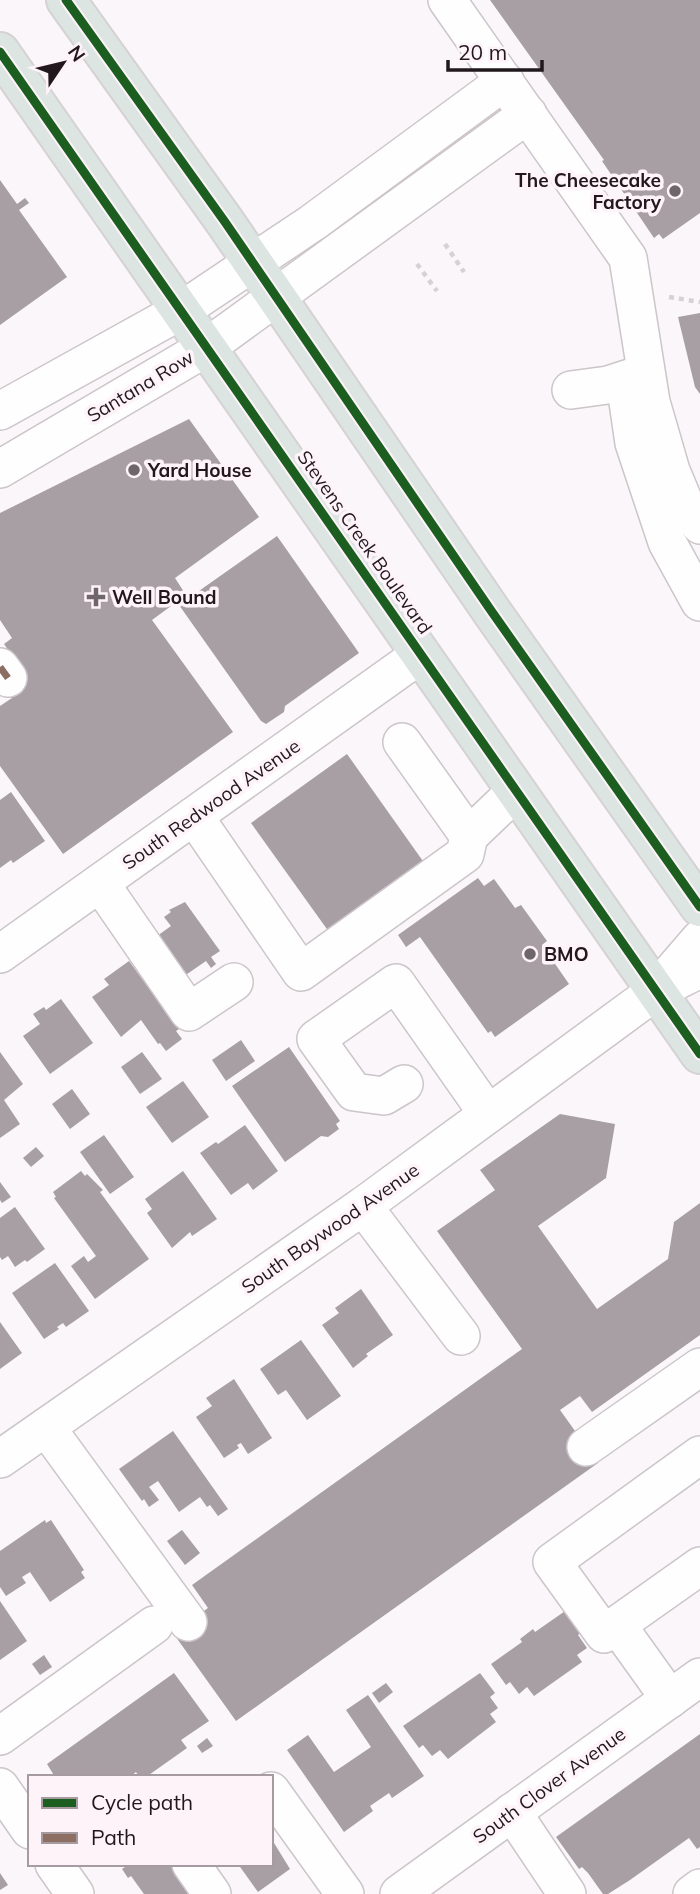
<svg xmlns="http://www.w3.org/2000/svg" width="700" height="1894" font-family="Mulish,sans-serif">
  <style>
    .building { fill: #a79fa4 }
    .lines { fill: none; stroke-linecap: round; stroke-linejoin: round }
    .minor-casing { stroke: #ccc5c9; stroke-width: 40 }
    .major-casing { stroke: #d5d2d4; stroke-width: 42 }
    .path { stroke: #d5d2d4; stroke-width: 4.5; stroke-dasharray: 5 5; stroke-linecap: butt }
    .minor { stroke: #fefefe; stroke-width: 37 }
    .major { stroke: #dce5e1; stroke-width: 38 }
    .quiet { stroke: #8d6e63; stroke-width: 7; stroke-dasharray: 14 7; stroke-linecap: butt }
    .cycleway-casing { stroke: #fef3f9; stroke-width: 13 }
    .cycleway { stroke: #1b5e20; stroke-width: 9 }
    .poi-dot { fill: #6d666a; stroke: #fef3f9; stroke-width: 2.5 }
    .labels { text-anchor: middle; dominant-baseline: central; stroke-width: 7; stroke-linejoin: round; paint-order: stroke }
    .poi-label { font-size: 19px; font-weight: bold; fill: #21181d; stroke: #fef3f9; text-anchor: start }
    .street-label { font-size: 19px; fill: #21181d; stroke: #fef3f9 }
  </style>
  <rect width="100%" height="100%" fill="#fbf6f9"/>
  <g class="building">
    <path d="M490,0H700V213L663,239L659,234L654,238L602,161L604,160Z"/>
    <path d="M0,180L17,204L25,198L29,203L19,210L67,277L0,325Z"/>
    <path d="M700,313V394L695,387L678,317Z"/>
    <path d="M189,419L259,517L175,578L186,595L152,620L233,732L63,854L0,766V706L12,698L7,692L27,678L4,644L12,638L0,620V513Z"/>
    <path d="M277,536L359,653L285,706L284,712L266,724L261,721L179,605Z"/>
    <path d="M347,754L425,864L329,932L251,823Z"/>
    <path d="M11,792L45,841L13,863L11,860L0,868V800Z"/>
    <path d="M478,878L484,886L494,879L515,908L521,905L547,941L542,945L569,984L495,1037L491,1031L488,1033L420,937L406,947L398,935Z"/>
    <path d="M185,902L220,951L211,957L216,964L211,968L206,961L177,981L150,941L171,926L164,917L171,912L169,910Z"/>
    <path d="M129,961L179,1029L176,1031L182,1039L166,1051L160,1043L158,1044L141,1020L121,1037L92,997L109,985L104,979Z"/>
    <path d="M61,999L93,1043L50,1074L23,1036L40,1024L33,1014L44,1007L46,1010Z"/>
    <path d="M241,1040L255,1061L226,1081L212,1060Z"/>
    <path d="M289,1047L340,1121L336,1124L339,1129L328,1137L321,1136L285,1162L232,1086Z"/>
    <path d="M0,1052L23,1084L4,1100L20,1124L0,1138Z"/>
    <path d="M142,1052L162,1079L140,1094L121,1067Z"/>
    <path d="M183,1081L209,1117L172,1143L146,1107Z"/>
    <path d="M72,1089L90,1114L70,1129L52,1104Z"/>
    <path d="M560,1114L615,1124L606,1178L538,1226L597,1309L668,1259L674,1222L700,1203V1335L592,1412L580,1396L560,1410L598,1463L236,1721L173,1633L208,1608L192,1585L522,1349L437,1231L495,1190L480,1170Z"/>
    <path d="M245,1125L278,1171L253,1190L248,1183L231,1195L200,1153L216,1142L218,1144Z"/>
    <path d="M104,1135L134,1177L110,1194L80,1152Z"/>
    <path d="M36,1147L44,1156L31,1167L23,1158Z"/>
    <path d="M81,1171L85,1176L87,1174L103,1190L100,1192L149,1259L95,1299L71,1266L84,1256L88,1262L96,1256L54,1198L56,1197L53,1192Z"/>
    <path d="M183,1171L217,1219L192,1236L190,1232L172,1248L147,1213L152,1209L145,1199Z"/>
    <path d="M0,1182L11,1197L2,1203L0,1200Z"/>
    <path d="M15,1207L45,1249L27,1262L25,1260L15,1267L8,1256L2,1260L0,1257V1218Z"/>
    <path d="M55,1263L89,1311L66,1327L63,1323L57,1327L59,1329L44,1339L12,1293Z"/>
    <path d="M361,1289L393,1335L366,1354L368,1356L353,1368L322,1325L339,1313L335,1308Z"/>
    <path d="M0,1322L22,1353L0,1369Z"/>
    <path d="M301,1340L341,1396L307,1420L286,1390L278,1395L260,1369Z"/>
    <path d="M234,1379L272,1438L248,1454L241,1443L237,1445L239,1448L224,1458L196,1417L212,1406L206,1398Z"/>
    <path d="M173,1431L228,1509L218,1516L210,1505L207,1507L200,1497L179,1512L158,1481L149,1487L159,1500L149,1507L144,1499L142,1501L119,1469Z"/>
    <path d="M45,1520L46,1523L51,1520L84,1570L81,1572L85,1578L50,1602L30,1572L22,1577L26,1583L6,1596L0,1587V1551Z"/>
    <path d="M182,1530L200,1553L185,1565L167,1541Z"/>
    <path d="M0,1601L27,1641L0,1660Z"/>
    <path d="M568,1609L583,1631L578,1635L587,1648L577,1655L582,1662L534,1696L527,1687L519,1694L510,1682L506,1685L491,1664L522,1642L520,1639L533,1629L535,1632Z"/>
    <path d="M44,1655L52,1667L40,1675L32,1664Z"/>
    <path d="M174,1673L209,1721L181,1740L187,1748L146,1777H139L136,1772L130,1777H64L62,1775L55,1777L47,1764Z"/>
    <path d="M480,1673L495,1693L490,1697L498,1708L490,1714L496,1722L448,1759L440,1750L432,1756L423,1745L419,1748L403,1726Z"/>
    <path d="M386,1683L393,1692L379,1703L372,1693Z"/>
    <path d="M368,1695L424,1776L392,1798L389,1793L370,1806L373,1811L344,1832L287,1750L308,1735L334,1772L371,1747L346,1710Z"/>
    <path d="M700,1734V1847L697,1849L689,1838L630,1880L608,1894H603L588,1873L582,1867L579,1869L556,1837Z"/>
    <path d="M207,1738L213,1746L202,1753L197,1746Z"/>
    <path d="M271,1838L290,1869L258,1892L238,1864H271Z"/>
    <path d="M123,1864H172L193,1894H144L131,1876L128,1878L122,1869L125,1867Z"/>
    <path d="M0,1873L8,1885L0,1890Z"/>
  </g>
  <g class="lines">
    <g class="minor-casing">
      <g id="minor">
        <path d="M447,0L628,258L651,402L671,471L684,502L700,525"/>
        <path d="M635,389L628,402L634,443L667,542L700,602"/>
        <path d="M571,390L608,385L645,373"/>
        <path d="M0,411L182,310L312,223L505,81"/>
        <path d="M0,469L207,347L528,114"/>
        <path d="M0,667L8,678"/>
        <path d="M402,742L469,836"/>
        <path d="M194,816L301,972L465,854L469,836L516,791"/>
        <path d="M100,883L189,1012L234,982"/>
        <path d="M0,954L421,654"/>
        <path d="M663,982L700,939"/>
        <path d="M404,1084L384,1096L354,1092L316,1039L396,983L488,1114"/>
        <path d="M363,1206L461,1336"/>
        <path d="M46,1427L188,1622"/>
        <path d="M586,1447L700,1367"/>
        <path d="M700,1455L552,1562L604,1634L700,1566"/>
        <path d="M0,1459L363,1206L656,991L700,969"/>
        <path d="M617,1625L670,1699"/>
        <path d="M0,1736L154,1625"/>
        <path d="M0,1787L30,1830"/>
        <path d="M271,1791L345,1894"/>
        <path d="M512,1812L567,1894"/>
        <path d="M54,1864L75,1894"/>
        <path d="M191,1864L212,1894"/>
        <path d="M399,1894L700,1677"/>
        <path d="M692,1894L700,1888"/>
      </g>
    </g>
    <g class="major-casing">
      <g id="major">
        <path d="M66,0L225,222L492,612L700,907"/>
        <path d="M0,52L700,1054"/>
      </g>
    </g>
    <g class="path">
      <path d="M445,244L464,272"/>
      <path d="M417,264L437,291"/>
      <path d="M669,297L700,302"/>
    </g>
    <use href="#minor" class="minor"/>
    <use href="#major" class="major"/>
    <path class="quiet" d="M0,667L8,678"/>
    <g class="cycleway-casing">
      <g id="cycleway">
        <path d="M66,0L225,222L492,612L700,907"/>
        <path d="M0,52L700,1054"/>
      </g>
    </g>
    <use href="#cycleway" class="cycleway"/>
  </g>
  <g class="poi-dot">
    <circle cx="675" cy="191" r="7"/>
    <circle cx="134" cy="470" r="7"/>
    <path d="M92.5 586.5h7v7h7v7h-7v7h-7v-7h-7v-7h7z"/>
    <circle cx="530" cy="954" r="7"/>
  </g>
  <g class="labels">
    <g class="poi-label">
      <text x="661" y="180" text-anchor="end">The Cheesecake<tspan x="661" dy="22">Factory</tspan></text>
      <text x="148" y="470">Yard House</text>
      <text x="112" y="597">Well Bound</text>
      <text x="544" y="954">BMO</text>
    </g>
    <g class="street-label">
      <text transform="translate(140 386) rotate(-31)">Santana Row</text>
      <text transform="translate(365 542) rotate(55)">Stevens Creek Boulevard</text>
      <text transform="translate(211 804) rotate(-35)">South Redwood Avenue</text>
      <text transform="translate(330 1228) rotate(-35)">South Baywood Avenue</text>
      <text transform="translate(549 1785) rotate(-36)">South Clover Avenue</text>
    </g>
  </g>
  <rect x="28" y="1775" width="245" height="91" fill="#fef3f9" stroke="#a69ba1" stroke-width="2"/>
  <rect x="42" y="1798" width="35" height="10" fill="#1b5e20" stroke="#a69ba1" stroke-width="2"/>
  <text x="91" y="1810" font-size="21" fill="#21181d">Cycle path</text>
  <rect x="42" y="1833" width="35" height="10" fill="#8d6e63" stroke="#a69ba1" stroke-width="2"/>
  <text x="91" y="1845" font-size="21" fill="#21181d">Path</text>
  <g transform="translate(63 63) rotate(55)" stroke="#fef3f9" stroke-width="5" paint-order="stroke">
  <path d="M0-5L12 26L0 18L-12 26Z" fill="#21181d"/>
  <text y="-10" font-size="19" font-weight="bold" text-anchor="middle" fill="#21181d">N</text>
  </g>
  <path d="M448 60v10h94v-10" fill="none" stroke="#21181d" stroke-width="3.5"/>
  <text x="458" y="60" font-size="21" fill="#21181d" stroke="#fef3f9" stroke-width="5" paint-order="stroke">20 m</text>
</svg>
